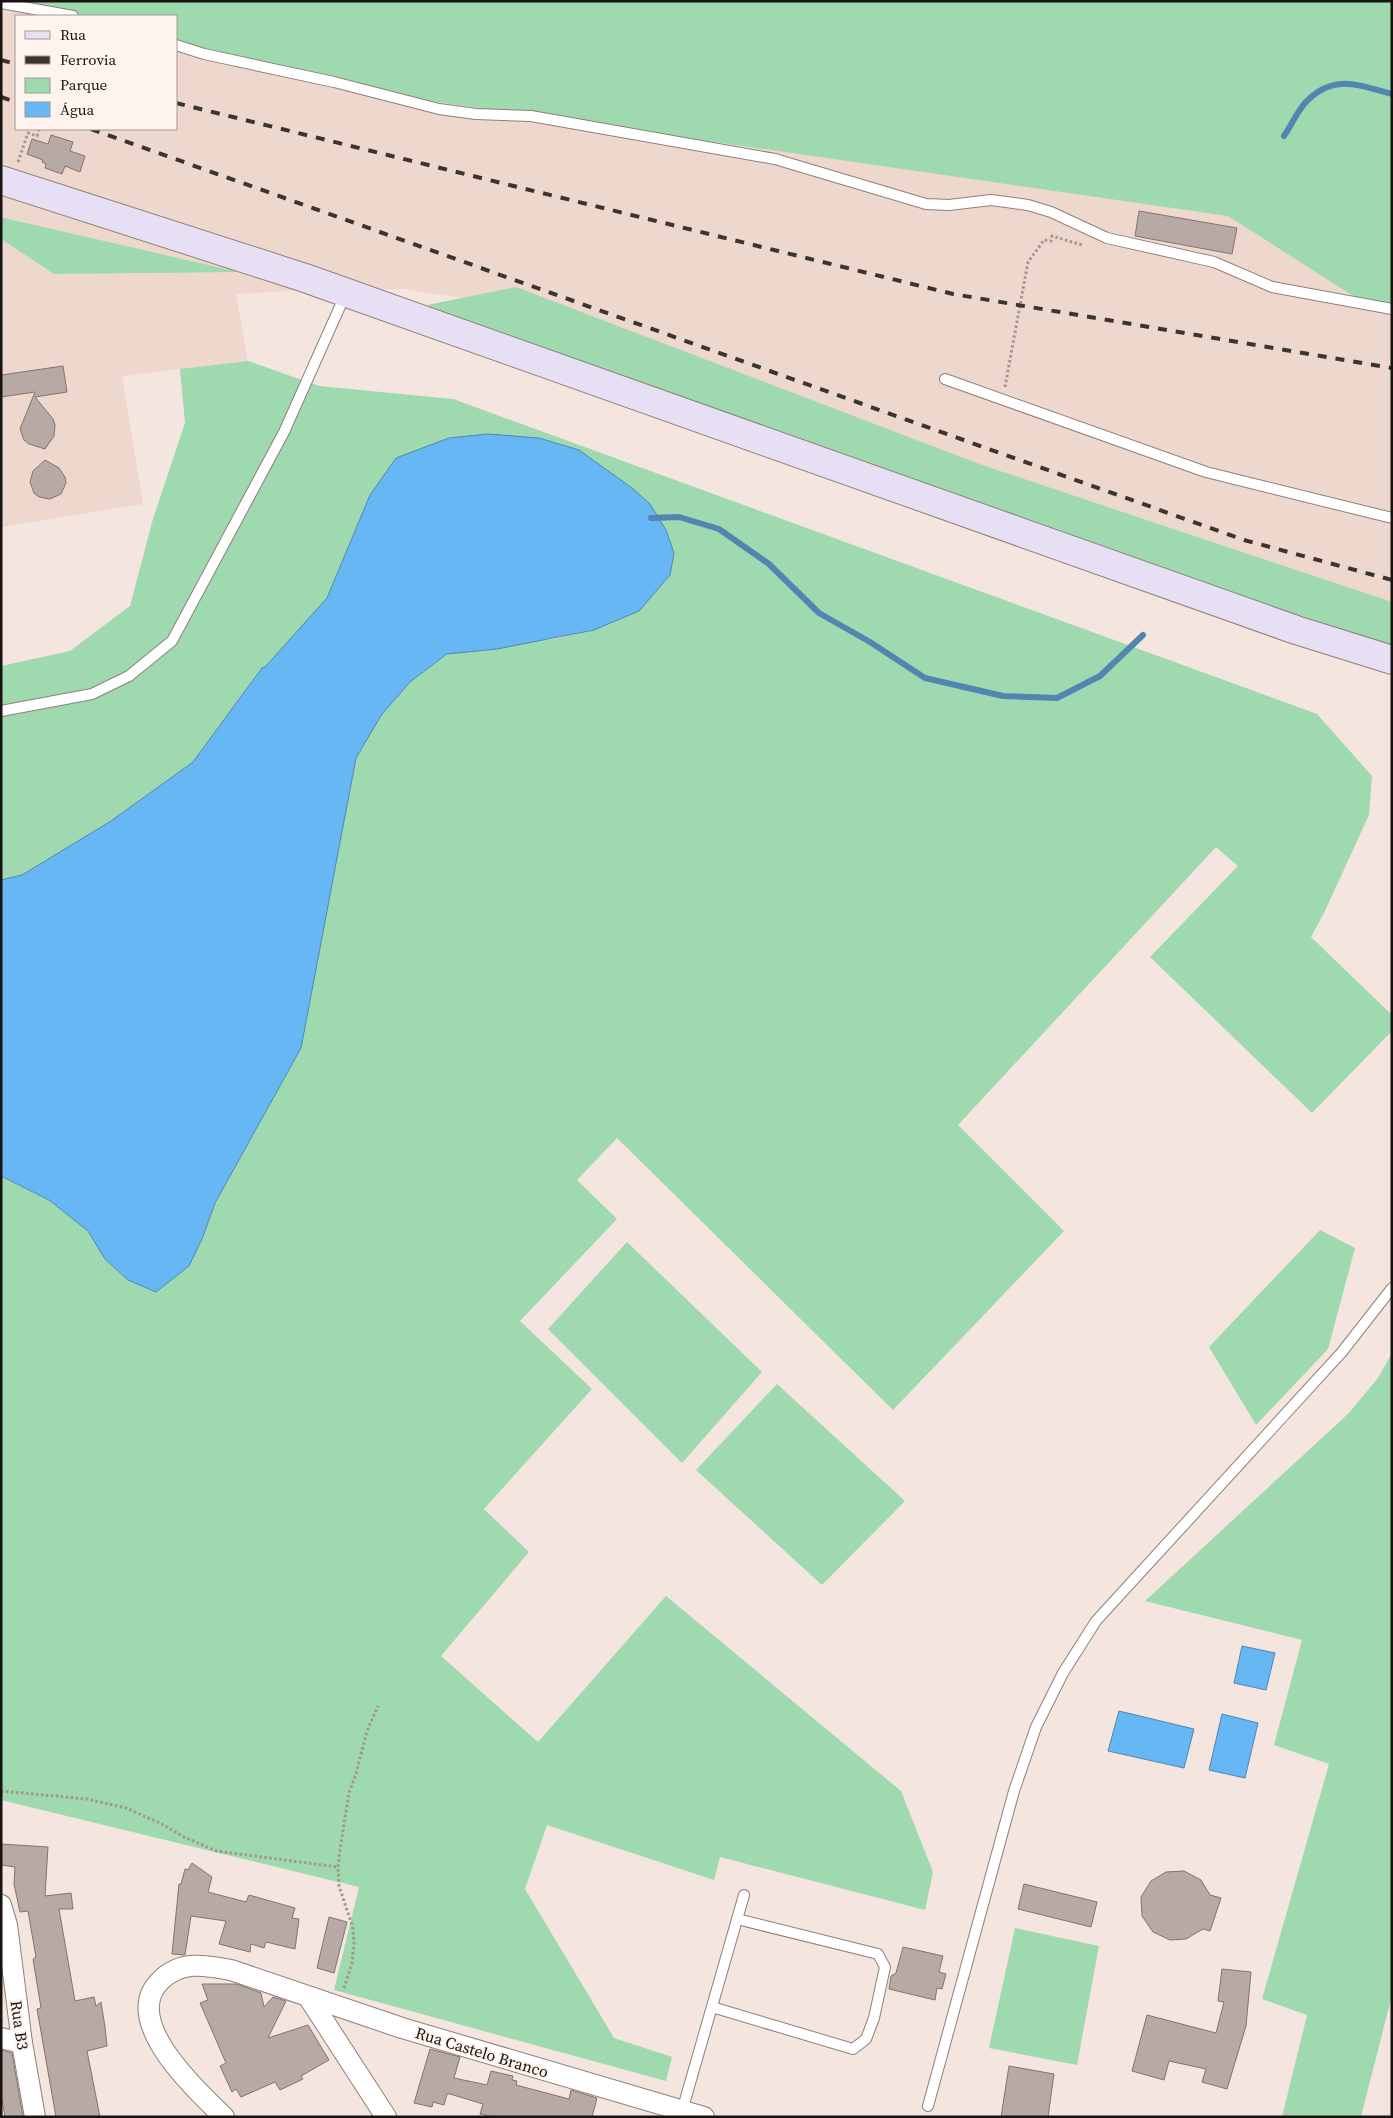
<svg xmlns="http://www.w3.org/2000/svg" width="1393" height="2118" font-family="'Source Serif 4',serif">
  <style>
    .built { fill: #eed7cd }
    .green { fill: #9fd9af }
    .water { fill: #68b7f5; stroke: #5086b0 }
    .lines { fill: none; stroke-linecap: round; stroke-linejoin: round }
    .stream { stroke: #5086b0; stroke-width: 6 }
    .building { fill: #b7a9a3; stroke: #81746e }
    .lane-casing { stroke: #8e807a; stroke-width: 12 }
    .street-casing { stroke: #8e807a; stroke-width: 22 }
    .secondary-casing { stroke: #8e807a; stroke-width: 30 }
    .path { stroke: #a19690; stroke-width: 3; stroke-dasharray: 2.5 2.5; stroke-linecap: butt }
    .lane { stroke: #fff; stroke-width: 10 }
    .street { stroke: #fff; stroke-width: 20 }
    .secondary { stroke: #e7e0f5; stroke-width: 28 }
    .rail { stroke: #3a3531; stroke-width: 4; stroke-dasharray: 9 9; stroke-linecap: butt }
    .labels { text-anchor: middle; dominant-baseline: central; stroke-width: 4.5; stroke-linejoin: round; paint-order: stroke }
    .street-label { font-size: 16px; fill: #171310; stroke: #fff3ed }
  </style>
  <rect width="100%" height="100%" fill="#f4e5de"/>
  <path class="built" d="M1,4L56,16H16V129H176V44L416,99L1229,216L1372,308L1392,311V619L481,301L404,289H325L236,294L248,361L122,376L143,504L1,527V239L54,274H67L1,216Z"/>
  <g class="green">
    <path d="M1,1H1392V311L1372,308L1228,216L416,99L176,44V16H56Z"/>
    <path d="M1,217L4,218L239,272L54,274L1,239Z"/>
    <path d="M516,287L982,465L1392,602V660L476,327L427,305Z"/>
    <path d="M248,361L319,386L453,399L1317,714L1372,776L1369,815L1324,913L1311,937L1392,1015V1031L1312,1113L1150,957L1238,866L1216,847L958,1125L1064,1231L893,1410L617,1138L577,1180L617,1219L520,1321L592,1389L484,1509L529,1552L441,1656L538,1742L666,1596L901,1791L933,1872L925,1910L720,1857L714,1880L547,1825L525,1889L614,2038L672,2057L666,2081L334,1990L359,1887L1,1800V1176L49,1200L88,1231L105,1259L128,1280L156,1291L202,1239L215,1203L301,1048L356,758L382,714L410,682L448,654L497,649L525,642L554,639L594,630L617,621L396,458L370,495L327,598L265,667L262,668L193,762L111,821L22,875L1,880V666L70,651L130,606L153,519L185,423L180,369Z"/>
    <path d="M1320,1230L1355,1248L1328,1349L1256,1425L1209,1347Z"/>
    <path d="M627,1242L762,1372L682,1463L548,1329Z"/>
    <path d="M1392,1353V1995L1361,2117H1282L1307,2015L1262,1999L1329,1764L1274,1745L1302,1640L1145,1601L1349,1413L1378,1378Z"/>
    <path d="M777,1384L905,1501L822,1585L696,1470Z"/>
    <path d="M1015,1928L1099,1946L1077,2065L989,2048Z"/>
  </g>
  <g class="water">
    <path d="M488,434L539,438L579,450L632,488L650,504L666,530L674,553L670,575L639,611L594,630L497,649L447,654L410,682L382,714L356,758L301,1048L215,1203L202,1239L189,1266L156,1292L128,1280L105,1259L88,1231L49,1200L1,1176V880L22,875L111,821L193,762L262,668L265,667L327,598L370,495L396,458L449,438Z"/>
    <path d="M1242,1646L1275,1653L1266,1690L1234,1683Z"/>
    <path d="M1119,1711L1194,1729L1184,1768L1108,1751Z"/>
    <path d="M1222,1714L1258,1723L1245,1778L1209,1770Z"/>
  </g>
  <g class="lines">
    <g class="stream">
      <path d="M1284,136C1291,126 1297,112 1305,103C1333,73 1358,85 1392,94"/>
      <path d="M651,518L679,517L719,529L769,564L819,613L870,642L925,678L1003,696L1057,698L1100,676L1143,635"/>
    </g>
  </g>
  <g class="building">
    <path d="M51,135L73,142L70,151L85,156L80,172L65,166L62,174L45,168L46,164L42,162L43,160L27,154L32,139L48,144Z"/>
    <path d="M1139,211L1237,228L1232,254L1135,236Z"/>
    <path d="M63,366L67,392L35,397L53,419L55,425L54,436L45,449L29,444L24,440L20,429L35,392L1,397V375Z"/>
    <path d="M45,460L59,468L65,477L66,483L61,494L50,499L39,497L34,493L30,482L33,471Z"/>
    <path d="M1,1844L48,1847L45,1896L71,1893L73,1909H59L75,2001L94,1997L96,2006L101,2002L105,2027L107,2046L87,2051L100,2117H56L37,2009L41,2008L33,1959L36,1957L28,1911L20,1912L14,1884L15,1867L1,1865Z"/>
    <path d="M192,1863L212,1877L208,1892L246,1902L249,1895L295,1908L292,1918L299,1919L295,1949L266,1942L264,1948L251,1944L250,1952L219,1944L226,1921L191,1916L185,1955L172,1954L179,1884H181L185,1869L188,1870Z"/>
    <path d="M1184,1871L1201,1880L1210,1895L1221,1898L1210,1931L1203,1929L1186,1939L1170,1940L1153,1932L1142,1916L1141,1897L1151,1881L1166,1872Z"/>
    <path d="M1024,1884L1097,1902L1091,1927L1018,1909Z"/>
    <path d="M329,1917L347,1922L334,1973L317,1968Z"/>
    <path d="M903,1947L943,1956L939,1972L946,1974L942,1989L937,1988L935,2000L889,1989L891,1976L896,1973Z"/>
    <path d="M1222,1969L1251,1972L1246,2026L1227,2089L1202,2082L1206,2069L1169,2061L1164,2080L1132,2071L1147,2015L1216,2033L1224,2002L1218,2001Z"/>
    <path d="M202,1984H237L261,1993L264,2007L273,1997L286,2001L268,2038L308,2025L329,2060L301,2076L303,2079L280,2090L275,2082L241,2097L236,2089L232,2092L220,2066L226,2063L200,2003L208,2000Z"/>
    <path d="M430,2049L460,2057L454,2078L487,2085L491,2071L513,2076L512,2080L517,2081L516,2085L569,2099L571,2090L597,2098L592,2117H493L480,2114L483,2104L450,2094H447L444,2105L433,2102L432,2107L414,2103Z"/>
    <path d="M1,2050L12,2053L23,2117H5L1,2095Z"/>
    <path d="M1009,2066L1054,2074L1048,2117H1001Z"/>
  </g>
  <g class="lines">
    <g class="lane-casing">
      <g id="lane">
        <path d="M1,3L73,16"/>
        <path d="M176,45L204,54L334,82L439,109L476,114L531,116L775,159L926,204L949,205L991,200L1028,205L1051,212L1107,238L1214,262L1272,287L1392,309"/>
        <path d="M945,379L1206,472L1392,518"/>
        <path d="M1,711L92,694L129,676L172,641L284,432L346,293"/>
        <path d="M712,2007L853,2049L866,2039L874,2018L885,1967L878,1954L737,1919"/>
        <path d="M928,2106L1014,1791L1036,1727L1063,1673L1096,1621L1342,1352L1392,1288"/>
        <path d="M682,2111L744,1895"/>
      </g>
    </g>
    <g class="street-casing">
      <g id="street">
        <path d="M1,1905L7,1925L22,2043L35,2117"/>
        <path d="M309,1998L386,2117"/>
        <path d="M1,2038L22,2043"/>
        <path d="M224,2117C197,2091 120,2021 160,1981C181,1960 204,1965 231,1970L402,2028L704,2117"/>
      </g>
    </g>
    <g class="secondary-casing">
      <path id="secondary" d="M1,180L305,278L1296,630L1392,660"/>
    </g>
    <g class="path">
      <path d="M18,162L28,133L37,136L39,129"/>
      <path d="M1005,387L1028,262L1044,240L1051,241L1052,236L1082,245"/>
      <path d="M1,1791L87,1799L126,1808L160,1823L184,1837L216,1851L338,1867"/>
      <path d="M344,1988L352,1963L354,1944L353,1928L339,1886L338,1867L341,1843L349,1793L356,1774L367,1731L378,1706"/>
    </g>
    <use href="#lane" class="lane"/>
    <use href="#street" class="street"/>
    <use href="#secondary" class="secondary"/>
    <g class="rail">
      <path d="M1,60L16,64"/>
      <path d="M1,97L16,102"/>
      <path d="M176,103L953,294L1392,368"/>
      <path d="M91,129L1244,540L1392,580"/>
    </g>
  </g>
  <g class="labels">
    <g class="street-label">
      <text transform="translate(20 2025) rotate(82)">Rua B3</text>
      <text transform="translate(482 2052) rotate(17)">Rua Castelo Branco</text>
    </g>
  </g>
  <rect width="1393" height="2118" fill="none" stroke="#171310" stroke-width="5"/>
  <rect x="15" y="15" width="162" height="115" fill="#fff3ed" stroke="#a29995"/>
  <rect x="25" y="31" width="25" height="8" fill="#e7e0f5" stroke="#a29995"/>
  <text x="60" y="40" font-size="15" fill="#171310">Rua</text>
  <rect x="25" y="56" width="25" height="8" fill="#3a3531" stroke="#a29995"/>
  <text x="60" y="65" font-size="15" fill="#171310">Ferrovia</text>
  <rect x="25" y="78" width="25" height="15" fill="#9fd9af" stroke="#a29995"/>
  <text x="60" y="90" font-size="15" fill="#171310">Parque</text>
  <rect x="25" y="102" width="25" height="15" fill="#68b7f5" stroke="#a29995"/>
  <text x="60" y="115" font-size="15" fill="#171310">Água</text>
</svg>
